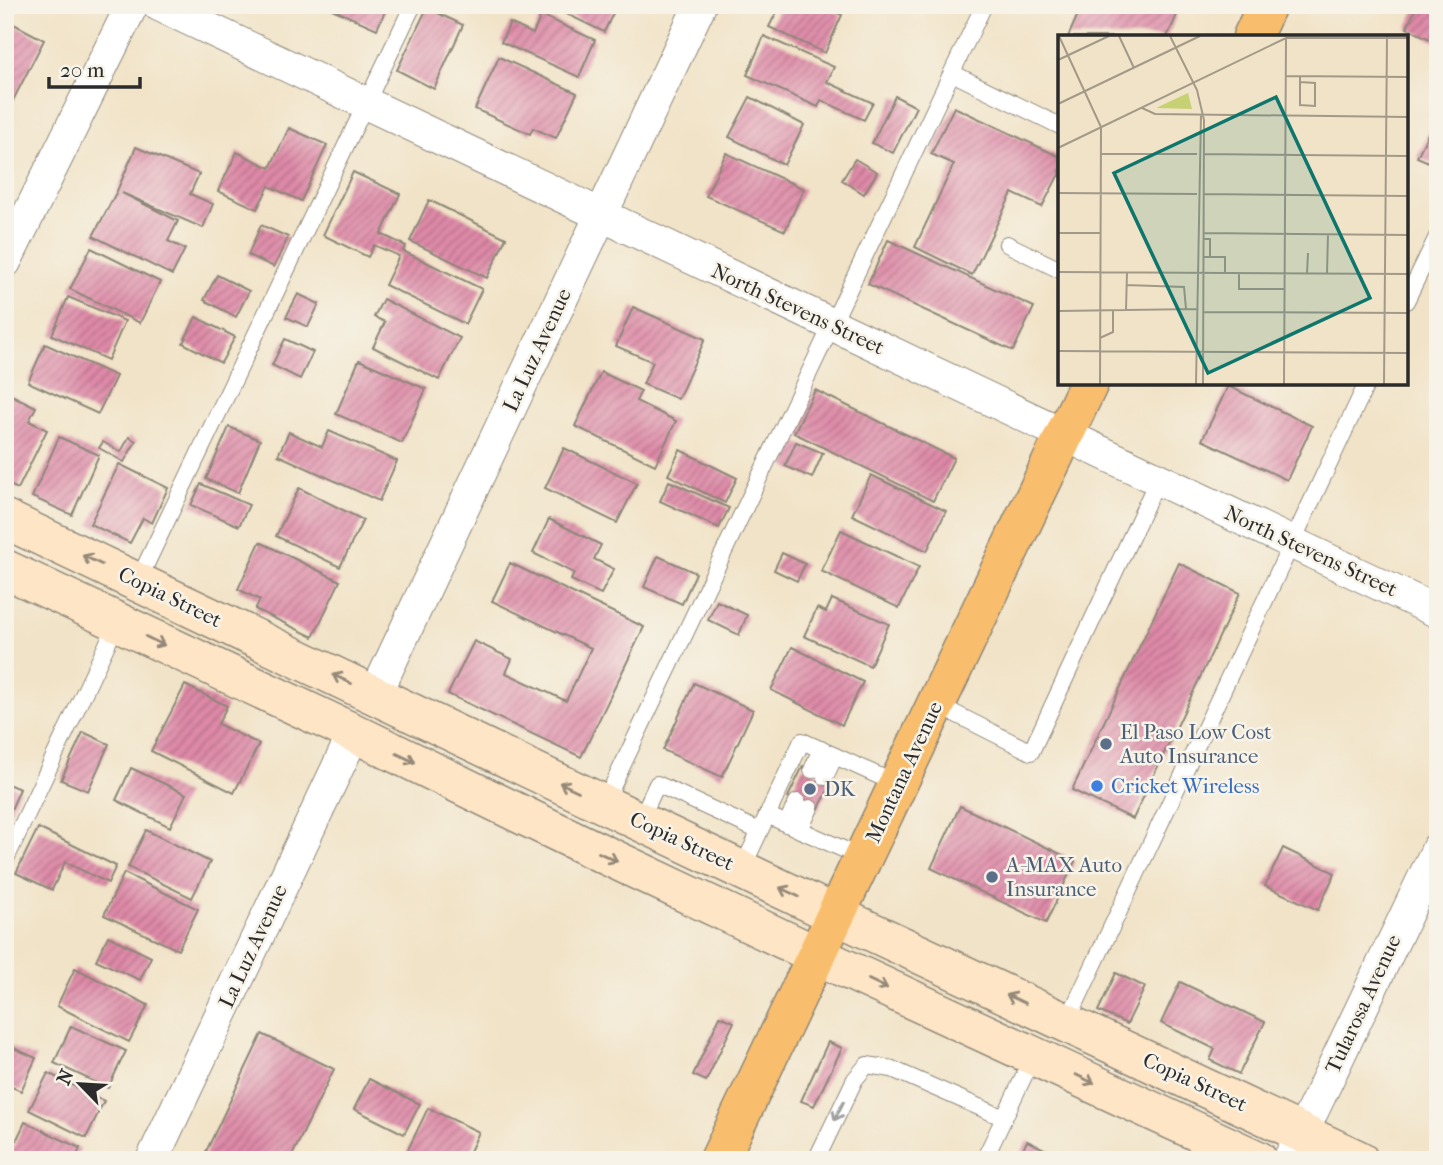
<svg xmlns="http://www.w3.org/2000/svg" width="1443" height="1165" font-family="'IM FELL French Canon',serif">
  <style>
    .building { fill: url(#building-hatch) }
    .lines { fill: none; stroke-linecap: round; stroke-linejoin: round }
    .service-casing { stroke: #8e8779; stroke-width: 18 }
    .minor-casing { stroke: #8e8779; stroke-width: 34 }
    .secondary-casing { stroke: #8e8779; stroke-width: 41 }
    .primary-casing { stroke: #8e8779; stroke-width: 41 }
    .service { stroke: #fff; stroke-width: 16 }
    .minor { stroke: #fff; stroke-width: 32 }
    .secondary { stroke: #fde5c5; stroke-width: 38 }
    .primary { stroke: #f9be6d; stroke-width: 38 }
    .oneway { stroke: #948878 }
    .oneway2 { stroke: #a0a0a0 }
    .service-dot { fill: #5c6f8a; stroke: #f7f3e8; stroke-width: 2.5 }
    .shop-dot { fill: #3f7fe0; stroke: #f7f3e8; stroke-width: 2.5 }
    .labels { text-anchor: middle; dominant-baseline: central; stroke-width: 5; stroke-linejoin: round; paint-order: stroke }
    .street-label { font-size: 21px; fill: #2b2b2b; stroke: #f7f3e8 }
    .service-label { font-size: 21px; fill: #4e5e75; stroke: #f7f3e8; text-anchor: start }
    .shop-label { font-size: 21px; fill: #366cbe; stroke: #f7f3e8; text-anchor: start }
    .inset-road { fill: none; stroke: #a29989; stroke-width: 2 }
    .view { fill: #0f766e; fill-opacity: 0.15; stroke: #0f766e; stroke-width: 3.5 }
    .inset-edge { fill: none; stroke: #2b2b2b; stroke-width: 3.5 }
  </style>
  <defs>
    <pattern id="building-hatch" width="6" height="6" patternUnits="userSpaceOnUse" patternTransform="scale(1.75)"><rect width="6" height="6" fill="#de89a7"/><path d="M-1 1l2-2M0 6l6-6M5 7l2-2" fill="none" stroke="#b47088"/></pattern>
  </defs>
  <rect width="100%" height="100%" fill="#f7f3e8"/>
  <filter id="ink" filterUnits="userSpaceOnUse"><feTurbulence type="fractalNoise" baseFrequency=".0143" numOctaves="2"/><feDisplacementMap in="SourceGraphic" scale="14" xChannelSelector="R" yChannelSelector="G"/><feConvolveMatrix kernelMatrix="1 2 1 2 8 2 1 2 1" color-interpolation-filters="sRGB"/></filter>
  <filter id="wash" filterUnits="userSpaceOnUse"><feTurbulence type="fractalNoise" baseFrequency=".00686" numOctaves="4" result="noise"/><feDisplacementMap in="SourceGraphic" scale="28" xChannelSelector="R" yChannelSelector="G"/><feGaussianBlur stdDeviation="1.57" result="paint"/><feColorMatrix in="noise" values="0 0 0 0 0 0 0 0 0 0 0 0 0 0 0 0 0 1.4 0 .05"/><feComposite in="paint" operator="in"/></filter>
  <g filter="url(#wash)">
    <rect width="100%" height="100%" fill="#f1e3c7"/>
    <g id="blocks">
      <g class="building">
        <path d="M323,5H388L377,29Z"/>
        <path d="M548,5H617L604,32Z"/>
        <path d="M780,5H821L842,15L825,53L769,27Z"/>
        <path d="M1082,5H1155L1177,15L1167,37H1068Z"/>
        <path d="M1417,5H1429L1438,9V43L1407,28Z"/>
        <path d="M427,8L463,25L434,89L397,70Z"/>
        <path d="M541,15L595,40L579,77L501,42L510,23L533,34Z"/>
        <path d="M8,21L44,40L8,110L5,109V27Z"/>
        <path d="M764,36L834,67L827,82L873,103L864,120L821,100L818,107L747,75Z"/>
        <path d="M499,57L577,93L556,138L533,128L530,134L475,109Z"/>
        <path d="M895,96L916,107L893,153L872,143Z"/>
        <path d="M750,97L804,125L784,165L729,137Z"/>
        <path d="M954,107L1060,157V176H1058L1042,207L1012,193L972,275L915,247L954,164L931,154Z"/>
        <path d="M1438,113V166L1417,157Z"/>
        <path d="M289,128L327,145L301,201L269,186L257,209L218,191L237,152L270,168Z"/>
        <path d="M136,147L199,174L190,194L213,204L203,228L122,193L178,221L168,241L185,249L172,275L93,236L117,191Z"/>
        <path d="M726,153L804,189L785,231L706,196Z"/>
        <path d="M855,159L877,172L864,194L842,180Z"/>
        <path d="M353,172L400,194L381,234L406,246L403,251L482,289L465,324L385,285L399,256L374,245L368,257L323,235Z"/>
        <path d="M429,200L506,238L487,278L410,241Z"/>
        <path d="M261,225L288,237L274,267L248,255Z"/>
        <path d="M888,240L1034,307L1013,351L868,284Z"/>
        <path d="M91,248L160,282L140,323L70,289Z"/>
        <path d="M217,275L249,291L236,317L204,300Z"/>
        <path d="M298,294L319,304L308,327L286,317Z"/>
        <path d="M68,297L125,321L108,360L52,335Z"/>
        <path d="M383,299L460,338L439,380L373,347L385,322L374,317Z"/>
        <path d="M633,307L705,339L678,399L643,384L653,362L616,346Z"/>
        <path d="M196,317L235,337L221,363L183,343Z"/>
        <path d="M285,339L313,352L300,379L272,365Z"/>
        <path d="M45,344L116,376L98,414L28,382Z"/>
        <path d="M359,360L426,389L402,443L336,414Z"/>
        <path d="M601,372L641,391L636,401L676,421L655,465L575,426Z"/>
        <path d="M1228,386L1312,426L1287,480L1202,440Z"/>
        <path d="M815,390L954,458L933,501L794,433Z"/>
        <path d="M5,392L36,407L29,421L47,430L18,489L5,483Z"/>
        <path d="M229,427L260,440L238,493L206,479Z"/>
        <path d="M329,431L397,461L379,501L278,455L289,432L322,447Z"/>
        <path d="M59,437L99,455L72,515L32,497Z"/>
        <path d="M129,437L136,441L124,462L99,448L103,442L121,452Z"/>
        <path d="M796,442L823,453L812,478L785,466Z"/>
        <path d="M564,448L637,483L617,523L545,488Z"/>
        <path d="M680,450L737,478L725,503L668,475Z"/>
        <path d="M119,464L168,488L152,523L143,518L130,543L90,524Z"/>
        <path d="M871,475L946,511L927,551L852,515Z"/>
        <path d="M669,481L729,508L719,528L660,501Z"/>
        <path d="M201,484L249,505L239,526L191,505Z"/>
        <path d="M299,488L363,520L340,567L276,536Z"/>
        <path d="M549,519L601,545L594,559L614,569L601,594L571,580L574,573L533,553Z"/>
        <path d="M841,530L919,567L899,608L821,571Z"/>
        <path d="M260,542L340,581L313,637L255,609L260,600L238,589Z"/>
        <path d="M782,553L805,564L797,581L774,570Z"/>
        <path d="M658,556L696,573L682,604L644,587Z"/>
        <path d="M510,563L644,627L581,757L448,694L474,641L512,659L506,673L566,701L591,648L492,601Z"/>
        <path d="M1179,563L1240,593L1133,819L1072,790Z"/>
        <path d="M832,599L889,624L870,666L804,636L817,608L826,612Z"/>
        <path d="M717,601L747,615L739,635L708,620Z"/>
        <path d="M792,647L863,682L842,725L771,690Z"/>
        <path d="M694,683L753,710L722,777L663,750Z"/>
        <path d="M185,685L227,706L218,724L259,744L234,793L151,751Z"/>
        <path d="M83,732L109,744L88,791L61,780Z"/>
        <path d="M803,766L833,781L817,812L788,797Z"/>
        <path d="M131,768L186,794L170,827L116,800Z"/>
        <path d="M5,783L20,789L10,812L5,810Z"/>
        <path d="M960,806L1075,861L1046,923L931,868Z"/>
        <path d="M38,828L116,866L108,883L65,862L52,890L16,873Z"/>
        <path d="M146,830L210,862L192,898L128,867Z"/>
        <path d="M1283,848L1335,873L1318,910L1265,886Z"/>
        <path d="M124,873L198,909L178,950L104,915Z"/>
        <path d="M108,936L151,957L140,980L96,960Z"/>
        <path d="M75,968L148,1005L129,1042L57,1006Z"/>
        <path d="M1116,973L1145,987L1127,1024L1098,1011Z"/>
        <path d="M1180,982L1265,1022L1239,1074L1210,1060L1215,1049L1161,1023Z"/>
        <path d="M720,1016L734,1022L706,1081L693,1075Z"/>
        <path d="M71,1026L126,1051L108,1088L54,1063Z"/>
        <path d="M262,1034L334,1069L290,1160H202Z"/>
        <path d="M828,1042L842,1048L814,1106L801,1101Z"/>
        <path d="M9,1046L36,1058L21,1091L5,1084V1055Z"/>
        <path d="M48,1073L104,1101L86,1138L29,1110Z"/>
        <path d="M369,1079L420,1104L404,1134L354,1109Z"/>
        <path d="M428,1108L479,1132L466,1160H403Z"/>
        <path d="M25,1122L80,1148L75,1160L8,1158Z"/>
        <path d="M1027,1141L1068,1160H1018Z"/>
      </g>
    </g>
  </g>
  <g filter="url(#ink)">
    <use href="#blocks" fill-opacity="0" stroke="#8e8779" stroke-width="2"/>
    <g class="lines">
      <g class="service-casing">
        <g id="service">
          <path d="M952,73L1060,126"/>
          <path d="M1007,244L1060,270"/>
          <path d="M1406,301L1438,235"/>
          <path d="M138,581L413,5"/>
          <path d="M936,704L1031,752L1158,479"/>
          <path d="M812,770L821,749"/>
          <path d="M825,777L835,756"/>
          <path d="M604,804L984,5"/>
          <path d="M767,815L863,858"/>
          <path d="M640,821L657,784L759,831"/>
          <path d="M786,824L797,802"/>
          <path d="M800,830L810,808"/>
          <path d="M5,861L117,623"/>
          <path d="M742,869L802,741L899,785"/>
          <path d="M1067,1022L1367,383"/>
          <path d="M816,1160L855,1079L867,1065L892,1069L1004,1118"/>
          <path d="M984,1160L1034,1055"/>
        </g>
      </g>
      <g class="minor-casing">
        <g id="minor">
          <path d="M159,5L1438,612"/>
          <path d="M5,262L132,5"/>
          <path d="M375,695L700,5"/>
          <path d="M152,1160L354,733"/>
          <path d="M1289,1160L1438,848"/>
        </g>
      </g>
      <g class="secondary-casing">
        <g id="secondary">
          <path d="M5,519L836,915L1359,1160"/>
          <path d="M5,569L354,733L582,844L816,955L1258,1160"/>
        </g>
      </g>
      <g class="primary-casing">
        <g id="primary">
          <path d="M1252,37L1267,5"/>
          <path d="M719,1160L1089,383"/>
        </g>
      </g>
      <use href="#service" class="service"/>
      <use href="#minor" class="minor"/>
      <use href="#secondary" class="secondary"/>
      <use href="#primary" class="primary"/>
    </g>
    <defs><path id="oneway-shaft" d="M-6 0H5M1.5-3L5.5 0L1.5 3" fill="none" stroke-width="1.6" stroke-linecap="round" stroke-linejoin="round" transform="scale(1.75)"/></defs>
    <g class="oneway">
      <use href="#oneway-shaft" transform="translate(92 560) rotate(-155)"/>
      <use href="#oneway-shaft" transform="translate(155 641) rotate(25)"/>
      <use href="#oneway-shaft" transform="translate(342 679) rotate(-154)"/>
      <use href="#oneway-shaft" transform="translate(406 758) rotate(26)"/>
      <use href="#oneway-shaft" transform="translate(569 787) rotate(-155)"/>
      <use href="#oneway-shaft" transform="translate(608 857) rotate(25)"/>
      <use href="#oneway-shaft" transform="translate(789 892) rotate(-155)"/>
      <use href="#oneway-shaft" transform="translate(878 984) rotate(25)"/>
      <use href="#oneway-shaft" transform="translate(1016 999) rotate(-155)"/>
      <use href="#oneway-shaft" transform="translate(1085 1079) rotate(25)"/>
    </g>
    <use class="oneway2" href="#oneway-shaft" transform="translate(839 1111) rotate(116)"/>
  </g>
  <g class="service-dot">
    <circle cx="1106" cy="744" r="7"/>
    <circle cx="810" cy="789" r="7"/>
    <circle cx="992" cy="877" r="7"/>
  </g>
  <circle class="shop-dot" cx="1097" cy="786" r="7"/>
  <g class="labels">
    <g class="street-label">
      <text transform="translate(798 309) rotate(25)">North Stevens Street</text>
      <text transform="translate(537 350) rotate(-65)">La Luz Avenue</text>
      <text transform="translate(1311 551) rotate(25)">North Stevens Street</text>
      <text transform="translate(170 597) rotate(26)">Copia Street</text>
      <text transform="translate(904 772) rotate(-65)">Montana Avenue</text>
      <text transform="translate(682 841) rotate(25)">Copia Street</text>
      <text transform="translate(253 946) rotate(-65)">La Luz Avenue</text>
      <text transform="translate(1363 1004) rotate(-65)">Tularosa Avenue</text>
      <text transform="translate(1195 1082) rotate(25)">Copia Street</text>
    </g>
    <g class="service-label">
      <text x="1120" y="732">El Paso Low Cost<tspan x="1120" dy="24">Auto Insurance</tspan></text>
      <text x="824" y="789">DK</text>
      <text x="1006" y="865">A-MAX Auto<tspan x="1006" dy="24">Insurance</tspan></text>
    </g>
    <g class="shop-label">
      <text x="1111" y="786">Cricket Wireless</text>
    </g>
  </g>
  <g transform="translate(1058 35)">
    <rect width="350" height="350" fill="#f1e3c7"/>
    <path d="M130,58L134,74L99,73L100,72Z" fill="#c5d173"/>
    <path class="inset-road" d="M1,1L43,92L42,349M61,1L76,33M112,1L139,55L146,85L145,349M0,25L51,1M228,41L350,42M242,41V70L257,71V48L242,47M0,69L142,1M84,73L97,79L350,82M0,113L228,3H350M43,119H139M146,119L350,121M0,158L139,159M146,159L350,161M0,198H43M146,198L350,200M146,204H152V222M146,222H167V238M0,237L350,239M181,238V254H227M249,239L250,218M269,239L270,199M68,250L126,252L128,274M68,275L139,274M0,276L68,275L69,237M145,277L350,278M42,303L55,297V276M0,316L350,318M138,349L143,79M226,349L228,3M326,349L329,1"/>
    <path class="view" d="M218,62L312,263L150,338L56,138Z"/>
    <rect width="350" height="350" class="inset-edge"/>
  </g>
  <rect width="1443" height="1165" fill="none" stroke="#f7f3e8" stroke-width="28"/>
  <g transform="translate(80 1084) rotate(295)" stroke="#f7f3e8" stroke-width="5" paint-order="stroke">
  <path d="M0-5L12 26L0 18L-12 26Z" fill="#2b2b2b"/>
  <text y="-10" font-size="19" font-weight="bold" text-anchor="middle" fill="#2b2b2b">N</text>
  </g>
  <path d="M49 77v10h91v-10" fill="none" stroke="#2b2b2b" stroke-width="3.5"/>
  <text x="60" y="77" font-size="21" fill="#2b2b2b" stroke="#f7f3e8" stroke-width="5" paint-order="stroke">20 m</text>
</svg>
